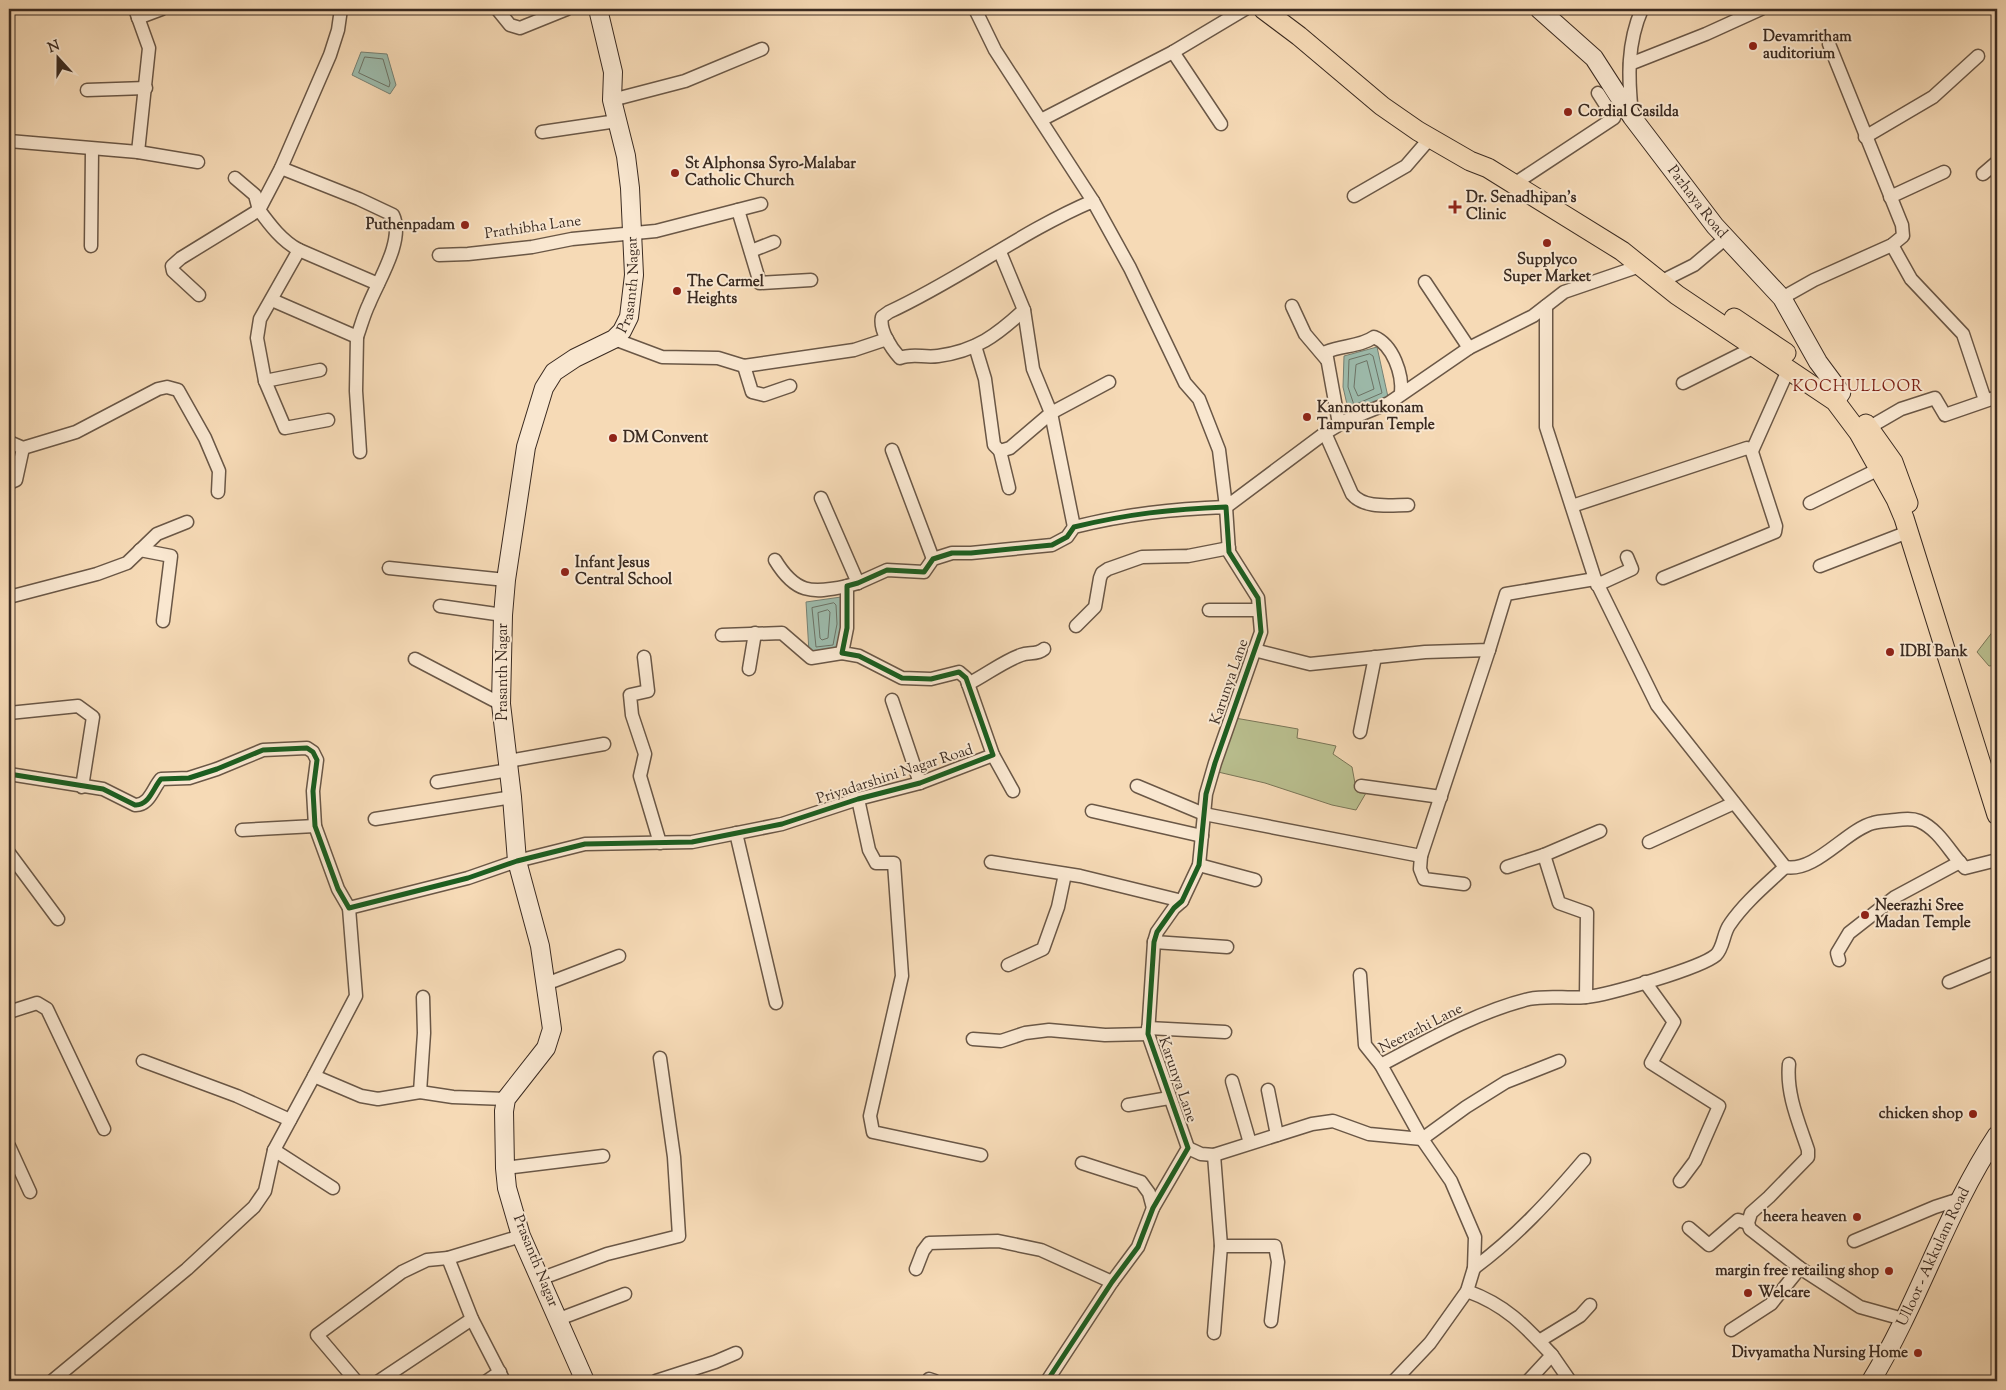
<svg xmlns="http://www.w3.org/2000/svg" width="2006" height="1390" font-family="'Sorts Mill Goudy',serif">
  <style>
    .green { fill: #bac090; stroke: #7a7658 }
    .water { fill: #9dbbac; stroke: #768174 }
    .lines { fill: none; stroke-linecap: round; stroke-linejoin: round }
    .shore { stroke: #6c7366; stroke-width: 1 }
    .street-casing { stroke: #6a5746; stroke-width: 15 }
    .secondary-casing { stroke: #3b2b21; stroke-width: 20 }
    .primary-casing { stroke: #3b2b21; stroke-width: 21 }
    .street { stroke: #f9e7d0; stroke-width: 12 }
    .secondary { stroke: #f9e7d0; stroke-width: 18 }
    .primary { stroke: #f6dab6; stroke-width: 19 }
    .cycleway-casing { stroke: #f9e7d0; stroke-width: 8 }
    .cycleway { stroke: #1b5e20; stroke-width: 5 }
    .poi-dot { fill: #8f2418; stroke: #f9e7d0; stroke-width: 2 }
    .labels { text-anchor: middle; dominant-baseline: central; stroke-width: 4; stroke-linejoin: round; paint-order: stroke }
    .poi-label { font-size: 15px; font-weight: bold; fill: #3b2b21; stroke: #f9e7d0; text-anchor: start }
    .street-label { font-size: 15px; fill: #3b2b21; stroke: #f9e7d0 }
    .neighbourhood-label { font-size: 16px; letter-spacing: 1px; fill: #7a1f14; stroke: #f9e7d0 }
  </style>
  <rect width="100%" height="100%" fill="#f6dab6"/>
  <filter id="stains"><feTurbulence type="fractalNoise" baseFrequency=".004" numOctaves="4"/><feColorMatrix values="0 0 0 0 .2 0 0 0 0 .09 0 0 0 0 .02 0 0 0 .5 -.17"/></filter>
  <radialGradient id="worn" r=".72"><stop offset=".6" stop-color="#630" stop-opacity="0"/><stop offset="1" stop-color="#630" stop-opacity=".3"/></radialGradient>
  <g class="green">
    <path d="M1997,626V665L1989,666L1977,652Z"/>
    <path d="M1235,718L1298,729L1297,738L1336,746L1333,754L1352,767L1356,789L1366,793L1356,810L1332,805L1265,783L1218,772Z"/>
  </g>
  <g class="water">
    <path d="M361,52L387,54L396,85L390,94L352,75Z"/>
    <path d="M1377,347L1388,397L1349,413L1343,387L1344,356Z"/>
    <path d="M841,597L842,624L837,651L809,652L806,602Z"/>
  </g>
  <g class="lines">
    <g class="shore">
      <path d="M365,57L383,59L390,83L389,87L359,73Z"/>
      <path d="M1370,354L1373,356L1382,393L1354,405L1348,387L1349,360Z"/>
      <path d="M1367,361L1374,389L1358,396L1354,387L1356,365Z"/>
      <path d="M834,603L836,605L837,624L833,645L816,647L812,608Z"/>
      <path d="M828,610L830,612L828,638L822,640L820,638L818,613Z"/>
    </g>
    <g class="street-casing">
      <g id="street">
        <path d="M497,9L510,25L520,28L567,9"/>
        <path d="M975,9L995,50L1093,201"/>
        <path d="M138,18L162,9"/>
        <path d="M1173,52L1221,124"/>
        <path d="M1630,64L1706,34L1761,9"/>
        <path d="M87,90L146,88"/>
        <path d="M612,100L685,81L762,49"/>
        <path d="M1632,114C1628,78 1627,43 1642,9"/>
        <path d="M1041,120L1173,52L1245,9"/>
        <path d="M542,132L617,121"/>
        <path d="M1865,137L1933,97L1978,56"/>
        <path d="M9,141L138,152L149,48L135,9"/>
        <path d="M138,152L198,162"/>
        <path d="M1983,174L1997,162"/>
        <path d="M1514,184L1614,118L1598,93"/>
        <path d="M1354,196L1406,166L1431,137"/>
        <path d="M1890,197L1944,172"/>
        <path d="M738,210L760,283L811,280"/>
        <path d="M1892,245L1911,279L1963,334L1985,400"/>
        <path d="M91,246L92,150"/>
        <path d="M299,250L378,284"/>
        <path d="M751,251L774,242"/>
        <path d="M1000,252L1024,310L1033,369L1051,413L1074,527"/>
        <path d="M439,255L468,254L532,247L572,239L656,231L761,204"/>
        <path d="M1668,278L1694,265L1726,238"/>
        <path d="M1425,282L1469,348"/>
        <path d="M199,295L173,271L172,266L181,258L259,210L255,195L235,178"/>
        <path d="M1782,298L1814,280L1892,245L1903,236L1902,225L1829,44"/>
        <path d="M272,300L357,337C361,326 364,314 369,304C378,281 405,240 393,215L359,199L281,168"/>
        <path d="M1292,306L1305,334L1327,360"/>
        <path d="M1546,306V427L1595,579"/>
        <path d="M1024,310C997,335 976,351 938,356C924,358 913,353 900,358C891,348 879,330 882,317L889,312C959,280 1022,231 1093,201L1130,268L1185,383L1199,399L1219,450L1226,507L1325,433L1347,420L1389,403L1469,348L1533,316L1564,292L1640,266"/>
        <path d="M357,337L356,391L360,452"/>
        <path d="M614,339L662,357L718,358L744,366L854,350L887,339"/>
        <path d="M975,346L985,379L994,445L1000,451L1010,448L1051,413L1109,382"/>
        <path d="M744,366L752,392L764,395L790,386"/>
        <path d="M265,381L320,370"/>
        <path d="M1683,383L1755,347"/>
        <path d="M328,420L285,428L265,381L257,338L260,319L299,250C282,241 270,225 259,210L281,168L330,55L338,30L341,9"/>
        <path d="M1339,424L1326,352C1342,345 1360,347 1374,337C1393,345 1403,374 1401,394"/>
        <path d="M1863,431L1901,409L1935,398L1945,415L1997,397"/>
        <path d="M1325,433L1352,494C1364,509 1390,505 1408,505"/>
        <path d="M9,442L23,448L76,432L158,389L167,387L178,390L205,438L219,471L218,492"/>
        <path d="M892,450L933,559"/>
        <path d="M1000,451L1009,488"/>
        <path d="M1752,451L1789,368"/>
        <path d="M9,483L16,480L23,448"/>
        <path d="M821,498L858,583"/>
        <path d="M1810,503L1879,469"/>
        <path d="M1572,506L1747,448L1751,449L1776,526L1775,532L1663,578"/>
        <path d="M140,550L171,556L163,621"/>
        <path d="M775,560C795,593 811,594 847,586"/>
        <path d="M1820,566L1908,532"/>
        <path d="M389,568L506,580"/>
        <path d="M1597,585L1632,569L1627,557"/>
        <path d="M9,597L97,574L127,563L157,534L187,522"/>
        <path d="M440,606L503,615"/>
        <path d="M1209,610H1258"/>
        <path d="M1076,626L1095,607L1100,578L1102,573L1108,569L1142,557L1188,556L1229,548"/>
        <path d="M722,635L782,633L811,658L842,653"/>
        <path d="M1254,650L1310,664L1425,652L1489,650L1506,594L1595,579L1657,705L1785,867C1815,873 1846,830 1873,823C1880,821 1889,821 1896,820C1904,819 1912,818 1919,821C1940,830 1950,853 1965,868L1997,860"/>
        <path d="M644,657L648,691L630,695L632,715L645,754L640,776L660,843"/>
        <path d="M415,659L501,704"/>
        <path d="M749,669L755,633"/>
        <path d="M968,684C986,675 1002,662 1021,655C1029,652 1037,655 1044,649"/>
        <path d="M892,700L920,783"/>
        <path d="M9,713L78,706L93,717L82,787"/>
        <path d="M1360,732L1375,657"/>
        <path d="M993,755L1013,791"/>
        <path d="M508,761L604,744"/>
        <path d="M9,774L103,789L135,805C149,806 153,788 161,779L189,778L217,769L263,750L307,748L313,752L317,760L313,791L315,826L338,889L349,908L468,878L517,861L585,844L692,842L782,824L858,799L920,783L993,755L966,678L959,672L931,679L902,678L859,656L842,653L847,628V586L858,583L887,570L924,572L933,559L952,553H971L1052,545L1067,537L1074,527C1127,514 1172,509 1226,507L1229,552L1258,598L1261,632L1215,763L1206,794L1199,865L1182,901L1174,908L1157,932L1154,942L1148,1034L1188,1148L1153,1208L1138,1247L1112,1282L1047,1381"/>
        <path d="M437,782L509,770"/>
        <path d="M1137,786L1204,814L1421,856L1489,650"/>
        <path d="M1361,786L1441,797"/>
        <path d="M858,799L869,850L876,863H894L902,976L870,1116L873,1132L981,1155"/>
        <path d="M1092,811L1202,836"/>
        <path d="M375,819L512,797"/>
        <path d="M242,830L315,826"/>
        <path d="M736,833L776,1003"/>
        <path d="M1649,842L1734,803"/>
        <path d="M9,853L58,919"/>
        <path d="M1544,855L1559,903L1587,913L1586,997"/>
        <path d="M1421,856L1420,869L1424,879L1464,884"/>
        <path d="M991,862L1080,876L1182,901"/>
        <path d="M1199,865L1255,880"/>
        <path d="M1507,867L1544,855L1600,831"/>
        <path d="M1154,942L1227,947"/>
        <path d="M1839,960L1837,953L1849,933L1895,897L1960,862"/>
        <path d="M1008,965L1043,949L1058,907L1065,874"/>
        <path d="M1360,975L1365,1045L1381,1065"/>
        <path d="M1645,982L1674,1022L1651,1063L1719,1106L1695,1161L1680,1181"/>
        <path d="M1949,982L1997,962"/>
        <path d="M546,984L619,956"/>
        <path d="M9,1012L37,1003L47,1009L104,1129"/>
        <path d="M1148,1028L1225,1032"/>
        <path d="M973,1039L1001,1041L1025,1033L1049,1030L1105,1035L1148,1034"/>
        <path d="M143,1061L237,1096L290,1120"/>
        <path d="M1789,1064C1786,1094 1799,1123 1808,1150V1157L1769,1197L1751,1213L1748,1223L1750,1229L1800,1268L1860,1307L1903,1319"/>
        <path d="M314,1076L356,996L349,908"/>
        <path d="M1232,1081L1250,1143"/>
        <path d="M1268,1090L1277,1135"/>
        <path d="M420,1092L424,1033L423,997"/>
        <path d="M1128,1105L1169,1098"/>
        <path d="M9,1146L30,1192"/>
        <path d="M1188,1148L1201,1154L1214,1155L1312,1124L1333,1121L1369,1134L1422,1139L1466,1107L1506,1082L1559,1061"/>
        <path d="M274,1150L333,1188"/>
        <path d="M1214,1155L1221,1246H1275L1278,1262L1271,1321"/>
        <path d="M1082,1163L1141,1182L1149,1193L1153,1208"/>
        <path d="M505,1168L603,1156"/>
        <path d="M1689,1228L1709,1245L1738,1220L1748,1223"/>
        <path d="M1854,1241L1935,1207L1963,1198"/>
        <path d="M1474,1268C1516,1237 1550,1200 1584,1160"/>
        <path d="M916,1269L923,1251L929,1243L998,1241L1041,1250L1112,1282"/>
        <path d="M540,1279L607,1254L679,1236L674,1157L660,1058"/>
        <path d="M1467,1291C1506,1305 1525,1326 1552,1355L1528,1381"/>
        <path d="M559,1319L625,1294"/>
        <path d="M1731,1330L1771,1304L1800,1268"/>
        <path d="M1214,1333L1221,1246"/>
        <path d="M1539,1341L1580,1316L1590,1305"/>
        <path d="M1552,1355L1570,1381"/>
        <path d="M929,1379L935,1381"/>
        <path d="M52,1381L187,1269L254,1207L265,1191L274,1150L314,1076L361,1096L378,1099L420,1092L453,1097L506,1099"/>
        <path d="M356,1381L317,1335L402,1272L427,1260L448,1258"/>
        <path d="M379,1381L472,1319"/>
        <path d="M487,1381L500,1372"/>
        <path d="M504,1381L472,1319L448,1258L521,1236"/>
        <path d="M656,1381L715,1362L736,1353"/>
        <path d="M1394,1381L1430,1343L1467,1291L1474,1268L1475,1237L1451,1181L1422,1139L1381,1065C1426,1041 1479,1011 1529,999C1548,995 1568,999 1586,997C1608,995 1701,968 1716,955C1724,947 1723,933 1730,924C1745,902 1766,885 1785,867"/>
      </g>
    </g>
    <g class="secondary-casing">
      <g id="secondary">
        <path id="s1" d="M1539,9L1594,58L1632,117L1715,226L1782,298L1818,362L1841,393L1835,401"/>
        <path id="s2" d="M585,1381L521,1236L507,1188L505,1168L504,1111L506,1099L546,1048L552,1029L540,946L517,861L512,797L501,704L503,615L506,580L526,447L544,388L554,372L575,358L614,339L622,331L629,317L634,275L630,188L626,156L612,100L613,72L598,9"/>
        <path id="s3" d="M1871,1381C1919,1302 1946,1212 1997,1135"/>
      </g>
    </g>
    <g class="primary-casing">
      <g id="primary">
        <path d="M1263,9L1299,36L1382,106L1418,131L1470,161L1488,168L1622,251L1677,295L1835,401L1859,433L1896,499L1904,518L1997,815"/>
        <path d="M1734,318L1786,353"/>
        <path d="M1866,424L1893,462L1908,503"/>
      </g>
    </g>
    <use href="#street" class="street"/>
    <use href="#secondary" class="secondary"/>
    <use href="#primary" class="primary"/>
    <g class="cycleway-casing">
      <path id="cycleway" d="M9,774L103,789L135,805C149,806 153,788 161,779L189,778L217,769L263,750L307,748L313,752L317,760L313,791L315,826L338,889L349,908L468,878L517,861L585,844L692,842L782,824L858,799L920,783L993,755L966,678L959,672L931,679L902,678L859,656L842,653L847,628V586L858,583L887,570L924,572L933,559L952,553H971L1052,545L1067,537L1074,527C1127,514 1172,509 1226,507L1229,552L1258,598L1261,632L1215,763L1206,794L1199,865L1182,901L1174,908L1157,932L1154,942L1148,1034L1188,1148L1153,1208L1138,1247L1112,1282L1047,1381"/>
    </g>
    <use href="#cycleway" class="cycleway"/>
  </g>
  <g class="poi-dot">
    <circle cx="1753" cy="46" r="5"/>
    <circle cx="1568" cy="112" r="5"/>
    <circle cx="675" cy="173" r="5"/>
    <path d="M1452.5 199.5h5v5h5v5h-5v5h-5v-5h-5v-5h5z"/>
    <circle cx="465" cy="225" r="5"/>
    <circle cx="1547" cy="243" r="5"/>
    <circle cx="677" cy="291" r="5"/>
    <circle cx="1307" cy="417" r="5"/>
    <circle cx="613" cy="438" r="5"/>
    <circle cx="565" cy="572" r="5"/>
    <circle cx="1890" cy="652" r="5"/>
    <circle cx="1865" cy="915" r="5"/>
    <circle cx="1973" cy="1114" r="5"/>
    <circle cx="1857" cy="1217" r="5"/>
    <circle cx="1889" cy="1271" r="5"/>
    <circle cx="1748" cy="1293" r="5"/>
    <circle cx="1918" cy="1353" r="5"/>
  </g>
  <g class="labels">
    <g class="poi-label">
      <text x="1763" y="37">Devamritham<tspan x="1763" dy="17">auditorium</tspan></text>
      <text x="1578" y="112">Cordial Casilda</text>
      <text x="685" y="164">St Alphonsa Syro-Malabar<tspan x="685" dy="17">Catholic Church</tspan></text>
      <text x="1466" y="198">Dr. Senadhipan's<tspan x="1466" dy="17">Clinic</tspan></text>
      <text x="455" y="225" text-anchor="end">Puthenpadam</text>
      <text x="1547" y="260" text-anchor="middle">Supplyco<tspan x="1547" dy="17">Super Market</tspan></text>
      <text x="687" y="282">The Carmel<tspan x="687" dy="17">Heights</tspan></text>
      <text x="1317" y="408">Kannottukonam<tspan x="1317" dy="17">Tampuran Temple</tspan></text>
      <text x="623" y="438">DM Convent</text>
      <text x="575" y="563">Infant Jesus<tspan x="575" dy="17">Central School</tspan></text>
      <text x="1900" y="652">IDBI Bank</text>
      <text x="1875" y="906">Neerazhi Sree<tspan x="1875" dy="17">Madan Temple</tspan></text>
      <text x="1963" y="1114" text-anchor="end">chicken shop</text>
      <text x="1847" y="1217" text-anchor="end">heera heaven</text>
      <text x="1879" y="1271" text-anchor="end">margin free retailing shop</text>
      <text x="1758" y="1293">Welcare</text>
      <text x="1908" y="1353" text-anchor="end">Divyamatha Nursing Home</text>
    </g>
    <g class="street-label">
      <text stroke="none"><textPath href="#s1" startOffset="251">Pazhaya Road</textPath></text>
      <text transform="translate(533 228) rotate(-8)">Prathibha Lane</text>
      <text stroke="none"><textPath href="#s2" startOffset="1179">Prasanth Nagar</textPath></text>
      <text transform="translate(503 672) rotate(-90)">Prasanth Nagar</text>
      <text transform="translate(1230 682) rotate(-71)">Karunya Lane</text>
      <text transform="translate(895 775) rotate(-18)">Priyadarshini Nagar Road</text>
      <text transform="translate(1421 1029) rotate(-27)">Neerazhi Lane</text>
      <text transform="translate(1177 1080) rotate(71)">Karunya Lane</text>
      <text stroke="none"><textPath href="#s3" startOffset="139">Ulloor - Akkulam Road</textPath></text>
      <text transform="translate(535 1261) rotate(68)">Prasanth Nagar</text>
    </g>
    <g class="neighbourhood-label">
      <text x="1858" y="387">KOCHULLOOR</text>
    </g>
  </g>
  <rect width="2006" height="1390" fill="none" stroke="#f6dab6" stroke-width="30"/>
  <rect x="10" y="10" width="1986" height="1370" fill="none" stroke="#3b2b21" stroke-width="2.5"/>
  <rect x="15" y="15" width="1976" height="1360" fill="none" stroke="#3b2b21"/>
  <g transform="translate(58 58) rotate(339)" stroke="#f9e7d0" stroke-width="4" paint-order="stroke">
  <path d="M0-4L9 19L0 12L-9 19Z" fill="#3b2b21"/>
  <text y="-8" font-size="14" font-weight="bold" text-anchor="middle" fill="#3b2b21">N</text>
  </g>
  <rect width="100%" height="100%" filter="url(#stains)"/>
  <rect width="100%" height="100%" fill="url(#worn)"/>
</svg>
